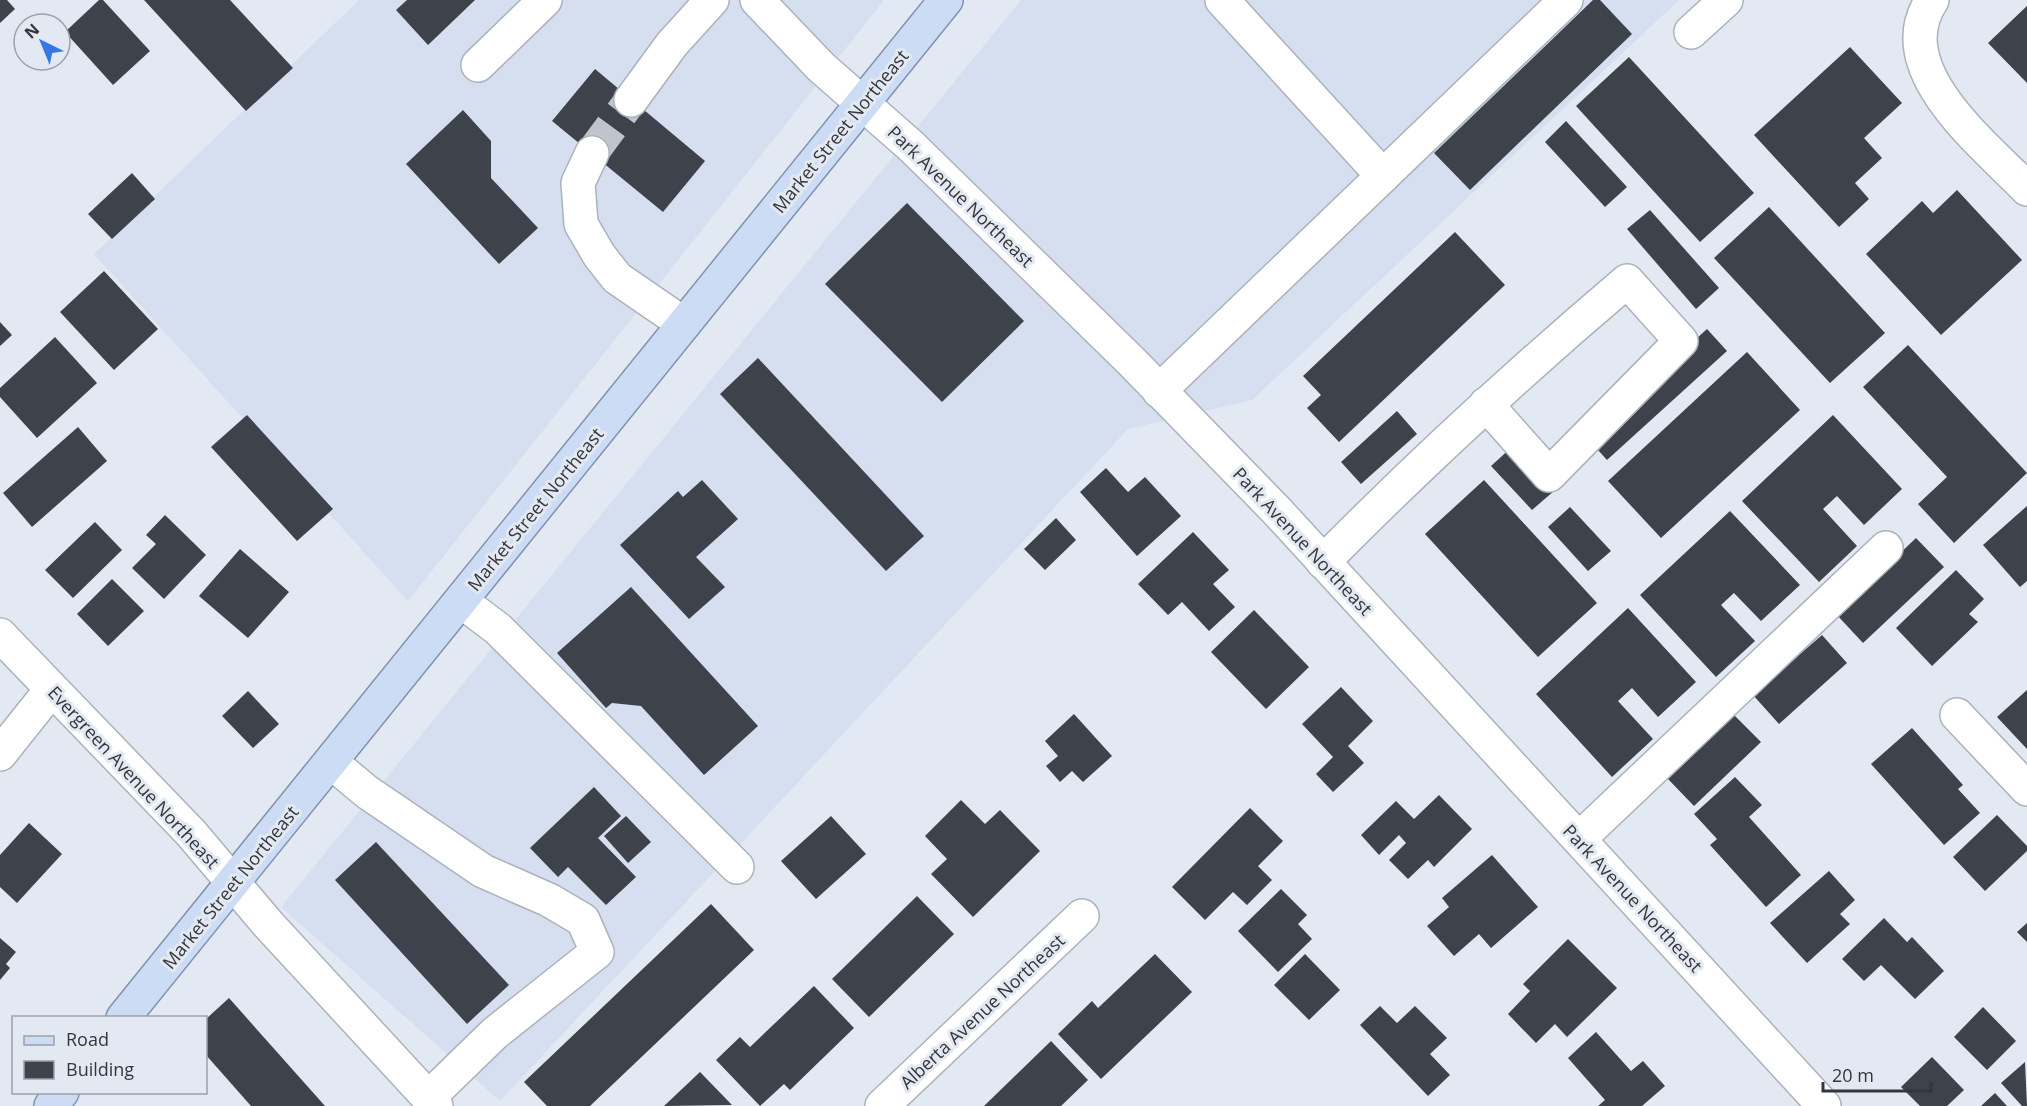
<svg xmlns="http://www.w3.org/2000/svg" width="2027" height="1106" font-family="'Open Sans',sans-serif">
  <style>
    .built { fill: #d5dfef }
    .building { fill: #3e424a }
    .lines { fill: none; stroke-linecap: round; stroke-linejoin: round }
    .minor-tunnel { stroke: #c0c5cd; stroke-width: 33; stroke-dasharray: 33 16; stroke-linecap: butt }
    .minor-casing { stroke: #acb2bb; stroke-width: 36 }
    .major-casing { stroke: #8192af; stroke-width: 36 }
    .minor { stroke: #fff; stroke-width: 33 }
    .major { stroke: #ccdcf5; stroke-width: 33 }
    .labels { text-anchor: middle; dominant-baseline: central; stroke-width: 6; stroke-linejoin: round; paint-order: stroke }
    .street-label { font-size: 18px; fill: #34363a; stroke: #e3e9f2 }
  </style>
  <rect width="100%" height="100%" fill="#e3e9f2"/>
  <g class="built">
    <path d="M359,0H884L408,601L94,254Z"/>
    <path d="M1021,0H1679L1252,400L1128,429L500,1101L281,907Z"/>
  </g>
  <g class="building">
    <path d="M0,0H7L15,9L0,23Z"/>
    <path d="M99,0H103L150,51L113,85L65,32Z"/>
    <path d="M144,0H230L293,68L246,111Z"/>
    <path d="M407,0H475L428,45L396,10Z"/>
    <path d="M1593,0H1600L1632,34L1470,190L1434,153Z"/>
    <path d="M2027,6V83L1988,43Z"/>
    <path d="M1850,47L1902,103L1864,138L1882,158L1855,183L1869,199L1839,227L1754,135Z"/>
    <path d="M1629,57L1754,193L1700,242L1576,106Z"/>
    <path d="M595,69L705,161L663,212L552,121Z"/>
    <path d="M463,110L491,141V178L538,228L499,264L406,164Z"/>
    <path d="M1566,121L1627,187L1605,207L1545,142Z"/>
    <path d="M132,173L155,199L112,239L88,214Z"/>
    <path d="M1957,190L2022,260L1941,335L1866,254L1922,201L1933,213Z"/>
    <path d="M907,203L1024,321L942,402L825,284Z"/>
    <path d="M1769,207L1885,333L1830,383L1714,258Z"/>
    <path d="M1650,210L1719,288L1696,309L1627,229Z"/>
    <path d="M1455,232L1505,285L1339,442L1307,408L1321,395L1303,376Z"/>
    <path d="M104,271L158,329L114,370L60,312Z"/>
    <path d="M0,322L12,335L0,346Z"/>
    <path d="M1707,329L1727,351L1607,460L1587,438Z"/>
    <path d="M55,337L97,383L37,438L0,397V388Z"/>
    <path d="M1908,345L2027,473L1954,543L1918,504L1947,477L1863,387Z"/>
    <path d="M1747,352L1800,410L1661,538L1608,481Z"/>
    <path d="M758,358L924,536L886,571L720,394Z"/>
    <path d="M1397,411L1417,434L1361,484L1341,462Z"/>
    <path d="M247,415L333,509L297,541L211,447Z"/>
    <path d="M1833,415L1902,489L1864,525L1837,496L1823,509L1857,546L1819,582L1742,501Z"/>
    <path d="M78,427L107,461L32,527L3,493Z"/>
    <path d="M1513,446L1554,491L1532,510L1491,466Z"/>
    <path d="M1106,468L1128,492L1145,477L1181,516L1137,556L1080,492Z"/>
    <path d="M702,480L738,519L696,557L725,587L689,619L620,545L678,491L683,497Z"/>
    <path d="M1484,480L1597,603L1538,657L1425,534Z"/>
    <path d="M2027,506V581L2020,587L1983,545Z"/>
    <path d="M1570,507L1611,551L1588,571L1548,527Z"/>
    <path d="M1730,511L1800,585L1761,621L1734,593L1721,605L1755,641L1716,677L1640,595Z"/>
    <path d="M165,515L206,555L164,599L132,568L156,544L146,535Z"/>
    <path d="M1056,518L1076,540L1045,570L1024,549Z"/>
    <path d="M95,522L122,550L73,598L45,570Z"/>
    <path d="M1193,532L1229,570L1213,584L1235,607L1209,631L1182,602L1168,615L1138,584Z"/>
    <path d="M1916,538L1944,567L1863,643L1836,614Z"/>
    <path d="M240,549L289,592L248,638L199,596Z"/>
    <path d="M1956,570L1984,599L1969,614L1978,622L1932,666L1896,628Z"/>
    <path d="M112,579L144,611L108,646L77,614Z"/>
    <path d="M631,587L758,726L704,775L641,706L612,703L606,708L557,653Z"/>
    <path d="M1628,608L1696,682L1658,717L1632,688L1618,701L1653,739L1612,777L1536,694Z"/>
    <path d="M1254,610L1309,667L1266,709L1211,652Z"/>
    <path d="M1822,635L1847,663L1779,724L1753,695Z"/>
    <path d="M1341,687L1373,721L1348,746L1364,763L1333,792L1316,774L1333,757L1302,724Z"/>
    <path d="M2027,690V749L1997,717Z"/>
    <path d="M248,691L279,724L253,748L222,716Z"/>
    <path d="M1074,714L1112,756L1083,782L1072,771L1060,782L1046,766L1058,756L1045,741Z"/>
    <path d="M1734,715L1761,742L1694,806L1668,779Z"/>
    <path d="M1912,728L1963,785L1958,789L1980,813L1944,845L1871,764Z"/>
    <path d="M1735,777L1762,805L1749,817L1801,875L1766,907L1710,845L1717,839L1694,814Z"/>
    <path d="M594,787L621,816L598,838L636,877L606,905L568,867L558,877L530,848Z"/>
    <path d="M1439,795L1472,829L1434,867L1428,860L1408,879L1389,860L1406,843L1399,835L1379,855L1361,835L1396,801L1414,819Z"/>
    <path d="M961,800L985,824L1000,810L1040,851L973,917L931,874L947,859L925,836Z"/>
    <path d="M1250,808L1283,841L1258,866L1272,880L1247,905L1233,892L1205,920L1172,887Z"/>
    <path d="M1997,815L2027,846V851L1985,891L1953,857Z"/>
    <path d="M626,816L651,842L628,863L604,836Z"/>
    <path d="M831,816L866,854L816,899L781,861Z"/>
    <path d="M29,823L62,854L17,903L0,887V855Z"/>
    <path d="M376,842L509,985L467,1024L335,880Z"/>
    <path d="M1492,855L1538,907L1491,948L1479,934L1454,956L1427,926L1449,907L1442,898Z"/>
    <path d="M1829,871L1855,900L1840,914L1850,924L1807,963L1770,923Z"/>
    <path d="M1281,889L1307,915L1298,924L1312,939L1278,972L1238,931Z"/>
    <path d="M917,896L954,934L869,1017L832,979Z"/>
    <path d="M711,904L754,950L590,1106H547L524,1082Z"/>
    <path d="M1884,918L1907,942L1912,937L1944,971L1915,999L1881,965L1864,981L1842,959Z"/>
    <path d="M2027,923V942L2017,932Z"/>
    <path d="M0,938L16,952L6,964L10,968L0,980Z"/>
    <path d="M1568,939L1617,988L1567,1037L1555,1024L1536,1043L1508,1014L1530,991L1523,984Z"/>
    <path d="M1155,954L1192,992L1101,1079L1058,1034L1092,1001L1098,1008Z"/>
    <path d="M1305,954L1340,990L1309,1020L1274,985Z"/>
    <path d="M814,986L854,1028L790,1090L784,1084L760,1106L716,1060L740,1037L750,1047Z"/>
    <path d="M229,998L325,1106H251L206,1055V1019Z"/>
    <path d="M1380,1006L1397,1023L1415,1006L1447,1038L1430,1054L1450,1075L1428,1096L1360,1025Z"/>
    <path d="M1983,1007L2016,1041L1987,1070L1954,1037Z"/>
    <path d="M1596,1032L1631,1071L1643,1061L1665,1086L1642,1106H1598L1605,1100L1568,1058Z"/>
    <path d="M1051,1041L1088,1080L1061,1106H984Z"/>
    <path d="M1932,1057L1964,1090L1947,1106H1920L1901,1087Z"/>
    <path d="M2025,1062L2027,1106H2022L2001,1083Z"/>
    <path d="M700,1072L732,1105L664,1106Z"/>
    <path d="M1995,1093L2007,1106H1981Z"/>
  </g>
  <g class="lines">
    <path class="minor-tunnel" d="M592,153L631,100"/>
    <g class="minor-casing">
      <g id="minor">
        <path d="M757,0L821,67L911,146L1131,361L1276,510L1824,1106"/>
        <path d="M1222,0L1383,176"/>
        <path d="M1932,0C1886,69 1985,145 2027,189"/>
        <path d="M1691,32L1726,0"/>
        <path d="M478,65L545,0"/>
        <path d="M631,100L672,44L712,0"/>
        <path d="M592,153L578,183L581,224L599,255L617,278L684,324"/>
        <path d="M1159,391L1566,0"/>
        <path d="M1323,562C1420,464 1522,370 1627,281L1681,341L1549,475L1486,404"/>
        <path d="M461,601L498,629L737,867"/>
        <path d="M0,635L191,833L268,924L436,1106"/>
        <path d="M1957,715L2027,789"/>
        <path d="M0,754L51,690"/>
        <path d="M331,762L367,792L483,871L549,900L583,920L597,952L495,1033L428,1098"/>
        <path d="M1579,839L1886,548"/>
        <path d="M882,1106L1082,916"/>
      </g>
    </g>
    <g class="major-casing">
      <g id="major">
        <path d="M123,1018L946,0"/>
        <path d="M51,1106L62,1092"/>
      </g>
    </g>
    <use href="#minor" class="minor"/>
    <use href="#major" class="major"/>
  </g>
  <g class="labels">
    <g class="street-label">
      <text transform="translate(840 131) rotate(-51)">Market Street Northeast</text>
      <text transform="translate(961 196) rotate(44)">Park Avenue Northeast</text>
      <text transform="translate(535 509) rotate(-51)">Market Street Northeast</text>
      <text transform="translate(1303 541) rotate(47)">Park Avenue Northeast</text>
      <text transform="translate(134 777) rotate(47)">Evergreen Avenue Northeast</text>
      <text transform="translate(230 887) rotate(-51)">Market Street Northeast</text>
      <text transform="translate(1633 898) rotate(47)">Park Avenue Northeast</text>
      <text transform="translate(982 1011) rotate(-43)">Alberta Avenue Northeast</text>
    </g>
  </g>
  <rect x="12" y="1016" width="195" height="78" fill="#e3e9f2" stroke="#9da1a8" stroke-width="1.5"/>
  <rect x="24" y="1036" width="30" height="9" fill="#ccdcf5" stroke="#9da1a8" stroke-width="1.5"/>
  <text x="66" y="1046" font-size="18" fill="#34363a">Road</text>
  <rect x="24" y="1061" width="30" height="18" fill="#3e424a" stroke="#9da1a8" stroke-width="1.5"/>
  <text x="66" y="1076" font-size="18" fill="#34363a">Building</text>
  <g transform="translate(42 42) rotate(317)"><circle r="28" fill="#e3e9f2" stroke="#9da1a8" stroke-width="1.5"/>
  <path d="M0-4.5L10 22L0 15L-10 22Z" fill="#3378e5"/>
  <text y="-9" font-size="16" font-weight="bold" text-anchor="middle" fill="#34363a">N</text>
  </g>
  <path d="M1823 1082v9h108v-9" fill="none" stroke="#34363a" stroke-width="3"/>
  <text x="1832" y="1082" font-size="18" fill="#34363a" stroke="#e3e9f2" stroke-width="4.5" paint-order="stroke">20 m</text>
</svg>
